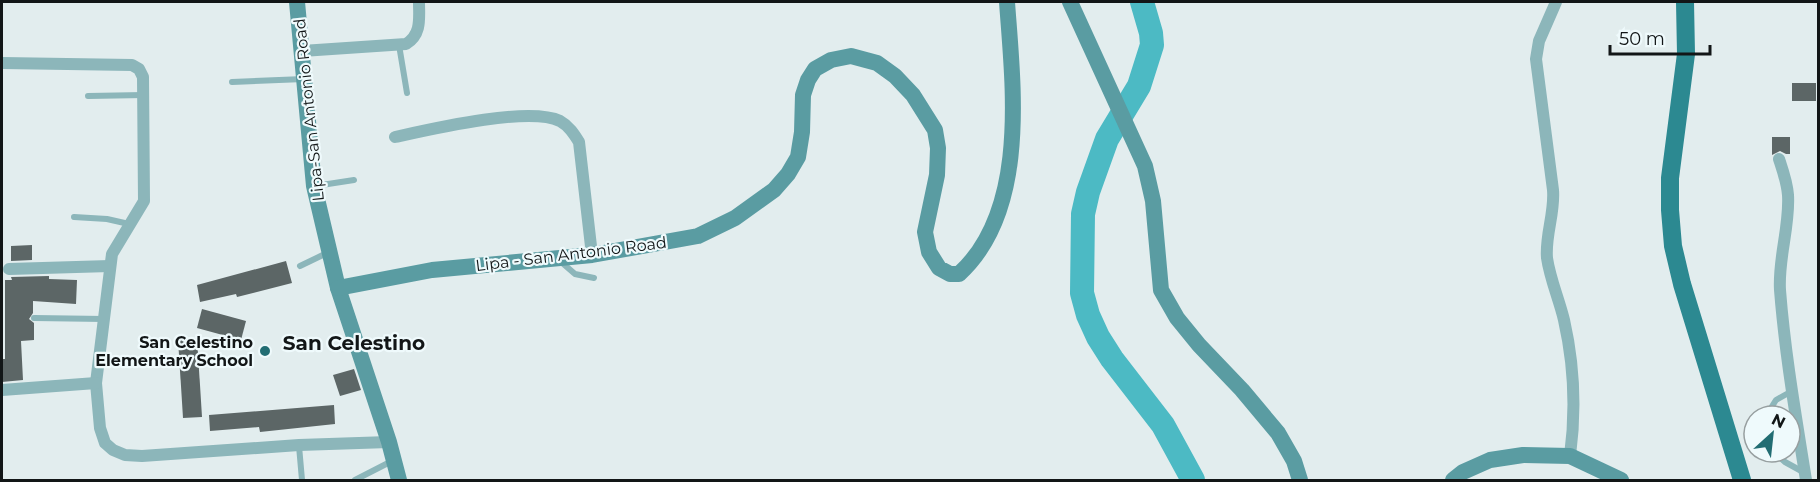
<svg xmlns="http://www.w3.org/2000/svg" width="1820" height="482" font-family="Montserrat,sans-serif">
  <style>
    .lines { fill: none; stroke-linecap: round; stroke-linejoin: round }
    .river { stroke: #4cbac4; stroke-width: 24 }
    .building { fill: #5c6666 }
    .lane { stroke: #8cb6ba; stroke-width: 6 }
    .street { stroke: #8cb6ba; stroke-width: 12 }
    .secondary { stroke: #5a9ca2; stroke-width: 16 }
    .primary { stroke: #2c8991; stroke-width: 18 }
    .poi-dot { fill: #226d73; stroke: #effafc; stroke-width: 2 }
    .labels { text-anchor: middle; dominant-baseline: central; stroke-width: 4.5; stroke-linejoin: round; paint-order: stroke }
    .street-label { font-size: 16px; fill: #121617; stroke: #effafc }
    .poi-label { font-size: 16px; font-weight: bold; fill: #121617; stroke: #effafc; text-anchor: end }
    .quarter-label { font-size: 20px; font-weight: bold; fill: #121617; stroke: #effafc }
  </style>
  <rect width="100%" height="100%" fill="#e2edee"/>
  <g class="lines">
    <path class="river" d="M1142,2L1151,33L1152,45L1139,86L1107,139L1088,192L1083,214L1082,293L1088,315L1098,337L1112,359L1163,425L1193,480"/>
  </g>
  <g class="building">
    <rect x="1792" y="83" width="24" height="18"/>
    <path d="M1772,137H1790V154H1786L1780,151L1772,155Z"/>
    <path d="M32,245V260L11,261V246Z"/>
    <path d="M286,261L292,283L237,297L236,294L200,302L197,285Z"/>
    <path d="M49,276V279L77,280L76,304L33,301V313L29,319L34,323V340L21,341L23,380L2,382V359H5V280H12L11,277Z"/>
    <path d="M202,309L246,321L241,340L197,328Z"/>
    <path d="M197,338L202,417L183,418L178,339Z"/>
    <path d="M354,369L361,390L340,396L333,375Z"/>
    <path d="M334,405L335,424L260,432L259,427L210,431L209,415Z"/>
  </g>
  <g class="lines">
    <g class="lane">
      <path d="M399,45L407,93"/>
      <path d="M232,82L304,79"/>
      <path d="M88,96L144,95"/>
      <path d="M315,186L354,180"/>
      <path d="M74,217L107,219L129,224"/>
      <path d="M560,261L575,274L594,278"/>
      <path d="M300,266L329,252"/>
      <path d="M34,318L104,319"/>
      <path d="M1766,416L1776,400L1792,391"/>
      <path d="M299,446L302,480"/>
      <path d="M1774,452L1785,462L1805,473"/>
      <path d="M355,480L392,461"/>
    </g>
    <g class="street">
      <path d="M1556,2L1539,41L1536,59L1553,190C1555,213 1545,235 1547,258C1550,279 1559,299 1564,320C1574,364 1576,411 1570,456"/>
      <path d="M302,51L406,44C422,34 419,18 419,2"/>
      <path d="M2,63L132,65L139,69L143,77L144,201L112,254L96,383L100,428L105,443L113,450L125,455L142,456L299,445L389,442"/>
      <path d="M395,137C431,129 529,106 560,121C569,126 574,134 579,142L592,255"/>
      <path d="M1779,159C1783,171 1787,182 1788,195C1790,226 1778,258 1780,290C1785,354 1796,417 1806,480"/>
      <path d="M9,269L110,266"/>
      <path d="M2,390L96,383"/>
    </g>
    <g class="secondary">
      <path d="M297,2L314,186L338,288L389,442L399,480"/>
      <path d="M1070,2L1145,166L1153,201L1161,290L1177,318L1199,345L1242,390L1278,433L1294,461L1300,480"/>
      <path d="M338,288L432,270L592,255L698,236L735,218L774,190L788,174L798,157L802,132L803,95L808,80L815,69L831,60L851,56L877,63L895,76L913,95L935,130L938,148L937,175L925,232L929,252L939,268L950,274H959C1029,210 1013,86 1007,2"/>
      <path d="M1453,480L1463,472L1490,460L1523,455L1570,456L1621,480"/>
    </g>
    <path class="primary" d="M1685,2L1686,54L1670,178V210L1673,246L1682,284L1742,480"/>
  </g>
  <circle class="poi-dot" cx="265" cy="351" r="6"/>
  <g class="labels">
    <g class="street-label">
      <text transform="translate(309 110) rotate(-96)">Lipa-San Antonio Road</text>
      <text transform="translate(571 254) rotate(-7)">Lipa - San Antonio Road</text>
    </g>
    <g class="poi-label">
      <text x="253" y="342">San Celestino<tspan x="253" dy="18">Elementary School</tspan></text>
    </g>
    <g class="quarter-label">
      <text x="354" y="343">San Celestino</text>
    </g>
  </g>
  <rect width="1820" height="482" fill="none" stroke="#121617" stroke-width="6"/>
  <g transform="translate(1772 434) rotate(27)"><circle r="28" fill="#effafc" stroke="#979fa0" stroke-width="1.5"/>
  <path d="M0-4.5L10 22L0 15L-10 22Z" fill="#226d73"/>
  <text y="-9" font-size="16" font-weight="bold" text-anchor="middle" fill="#121617">N</text>
  </g>
  <path d="M1610 45v9h100v-9" fill="none" stroke="#121617" stroke-width="3"/>
  <text x="1619" y="45" font-size="18" fill="#121617" stroke="#effafc" stroke-width="4.5" paint-order="stroke">50 m</text>
</svg>
